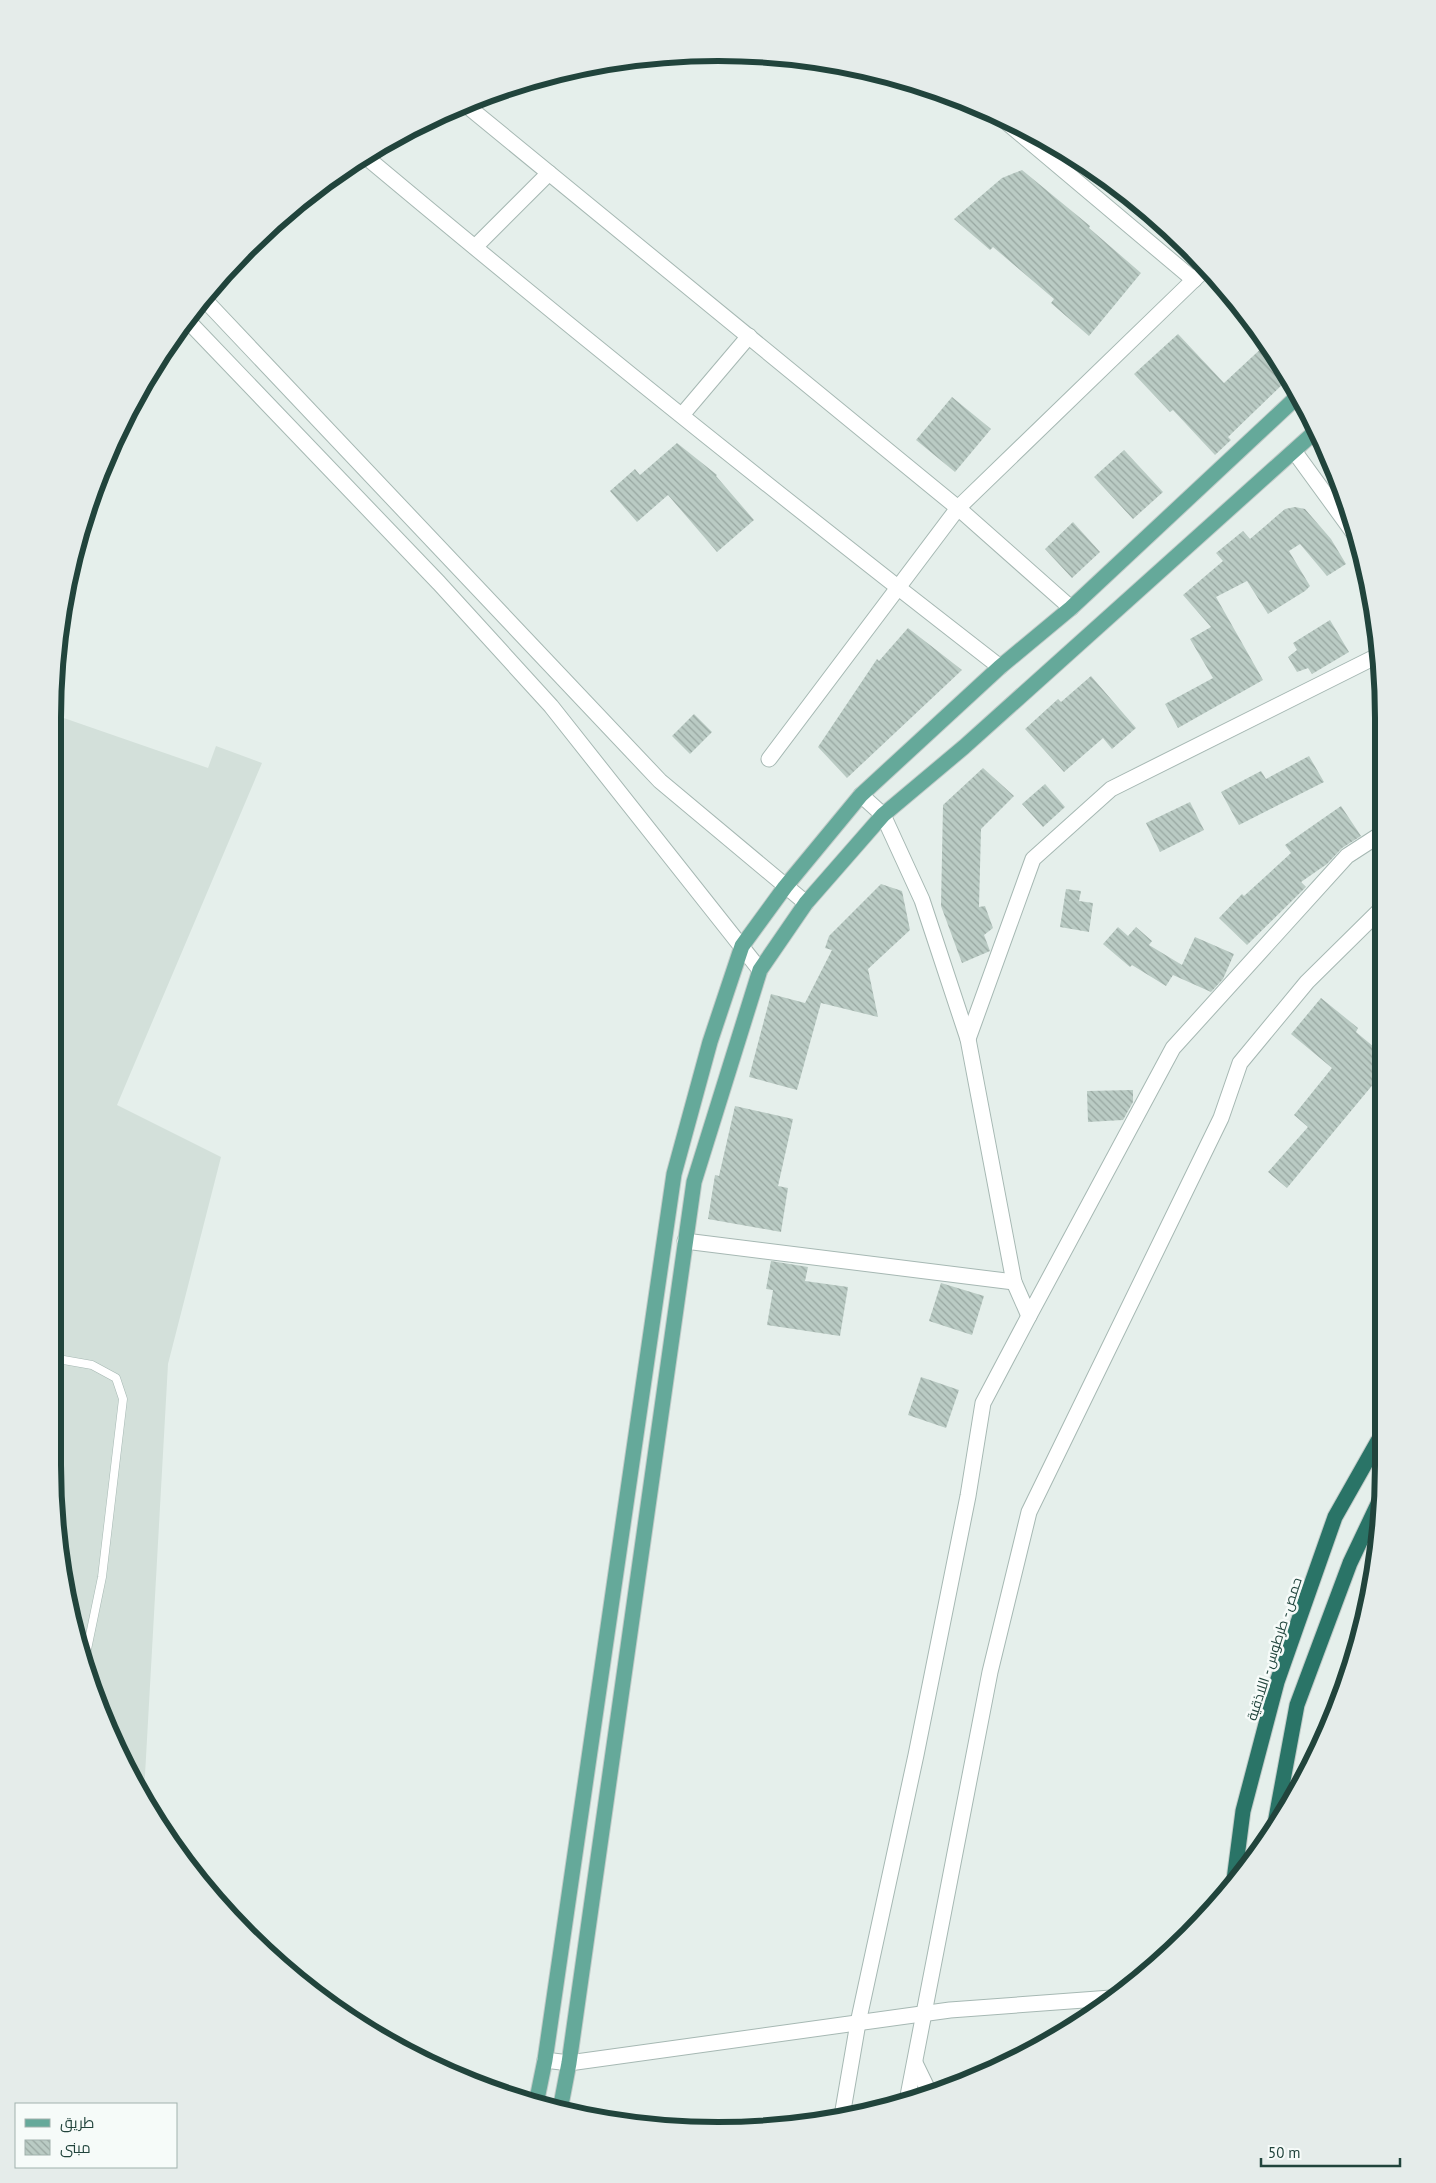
<svg xmlns="http://www.w3.org/2000/svg" width="1436" height="2183" font-family="'PT Sans',Cairo,sans-serif">
  <style>
    .built { fill: #d3e0da }
    .building { fill: url(#building-back-hatch) }
    .lines { fill: none; stroke-linecap: round; stroke-linejoin: round }
    .service-casing { stroke: #a6b8b3; stroke-width: 9 }
    .minor-casing { stroke: #a6b8b3; stroke-width: 17 }
    .tertiary-casing { stroke: #a6b8b3; stroke-width: 17 }
    .primary-casing { stroke: #c1cbc8; stroke-width: 17 }
    .motorway-casing { stroke: #c1cbc8; stroke-width: 17 }
    .service { stroke: #fff; stroke-width: 8 }
    .minor { stroke: #fff; stroke-width: 15 }
    .tertiary { stroke: #fff; stroke-width: 15 }
    .primary { stroke: #65a99a; stroke-width: 15 }
    .motorway { stroke: #2a7467; stroke-width: 15 }
    .labels { text-anchor: middle; dominant-baseline: central; stroke-width: 5; stroke-linejoin: round; paint-order: stroke }
    .street-label { font-size: 14px; fill: #21443c; stroke: #f6fbf9 }
    .rim { fill: none; stroke: #21443c; stroke-width: 6 }
  </style>
  <defs>
    <pattern id="building-back-hatch" width="6" height="6" patternUnits="userSpaceOnUse" patternTransform="scale(1.25)"><rect width="6" height="6" fill="#bacbc4"/><path d="M-1 5l2 2M0 0l6 6M5-1l2 2" fill="none" stroke="#97a6a0"/></pattern>
  </defs>
  <rect width="100%" height="100%" fill="#e5efeb"/>
  <path class="built" d="M58,716L208,768L216,746L262,763L117,1105L221,1157L168,1364L144,1793L88,1679L58,1552Z"/>
  <g class="building">
    <path d="M1022,170L1090,226L1089,228L1141,273L1089,336L1051,303L1054,299L993,247L990,250L954,219L1002,178Z"/>
    <path d="M1178,334L1224,383L1266,344L1287,380L1228,437L1231,440L1215,455L1173,410L1170,412L1134,374Z"/>
    <path d="M952,397L991,429L955,472L916,440Z"/>
    <path d="M677,443L717,475L716,476L754,520L717,552L668,495L637,522L610,491L635,469L640,475Z"/>
    <path d="M1124,450L1163,492L1133,519L1094,477Z"/>
    <path d="M1295,507L1305,509L1331,539L1346,564L1327,576L1300,544L1289,551L1310,586L1305,591L1268,614L1247,581L1216,597L1263,680L1178,728L1165,704L1213,678L1190,639L1211,627L1183,595L1223,561L1216,553L1243,531L1250,539L1285,509Z"/>
    <path d="M1073,522L1100,552L1072,578L1045,549Z"/>
    <path d="M1330,620L1349,652L1312,674L1308,668L1297,672L1288,657L1297,650L1293,643Z"/>
    <path d="M908,628L962,670L847,778L818,747L877,659L879,661Z"/>
    <path d="M1091,676L1136,728L1112,749L1103,738L1064,772L1025,729L1058,699L1061,702Z"/>
    <path d="M694,714L712,732L690,754L672,736Z"/>
    <path d="M1309,756L1324,782L1239,825L1221,792L1261,771L1266,779Z"/>
    <path d="M983,768L1014,796L981,829L979,907L985,906L993,928L984,935L990,951L962,963L941,906L943,805Z"/>
    <path d="M1045,784L1065,807L1043,827L1022,804Z"/>
    <path d="M1190,802L1204,830L1160,852L1146,823Z"/>
    <path d="M1341,806L1361,836L1342,848L1327,864L1301,882L1306,887L1247,945L1219,918L1242,894L1244,896L1291,853L1285,845Z"/>
    <path d="M881,884L902,891L910,930L868,969L878,1017L821,1003L797,1090L749,1077L771,994L805,1003L832,950L825,948L829,936Z"/>
    <path d="M1066,889L1081,891L1079,901L1093,903L1089,932L1060,927Z"/>
    <path d="M1118,927L1128,936L1136,927L1152,941L1149,945L1182,965L1195,937L1234,954L1223,979L1211,992L1173,975L1166,986L1132,965L1130,967L1103,944Z"/>
    <path d="M1321,998L1358,1028L1356,1032L1380,1052V1076L1287,1188L1268,1172L1308,1127L1294,1115L1332,1068L1291,1034Z"/>
    <path d="M1133,1090V1102L1123,1120L1088,1122L1087,1091Z"/>
    <path d="M735,1106L793,1119L778,1186L788,1188L781,1232L708,1219L715,1175L719,1176Z"/>
    <path d="M771,1261L808,1267L805,1281L848,1287L840,1336L767,1325L773,1290L766,1289Z"/>
    <path d="M941,1283L984,1296L972,1335L929,1321Z"/>
    <path d="M921,1377L959,1390L946,1428L908,1415Z"/>
  </g>
  <g class="lines">
    <g class="service-casing">
      <path id="service" d="M58,1359L92,1365L116,1378L123,1399L102,1577L84,1664"/>
    </g>
    <g class="minor-casing">
      <g id="minor">
        <path d="M466,105L958,508L1071,608"/>
        <path d="M1005,121L1194,280"/>
        <path d="M366,157C574,331 786,501 1000,667"/>
        <path d="M475,247L549,173"/>
        <path d="M682,415L749,336"/>
        <path d="M1294,451L1358,539"/>
        <path d="M769,759L958,508L1205,269"/>
        <path d="M861,795L883,815L922,900L968,1039L1014,1282L1029,1316L1173,1048L1347,856L1381,834"/>
        <path d="M968,1039L1033,859L1111,789L1379,655"/>
        <path d="M685,1241L1014,1282"/>
        <path d="M545,2060L569,2063L950,2010L1111,1998"/>
        <path d="M915,2063L929,2092"/>
        <path d="M907,2101L990,1672L1029,1512L1221,1118L1240,1063L1307,982L1381,909"/>
        <path d="M842,2116L858,2023L916,1755L968,1496L983,1403L1029,1316"/>
      </g>
    </g>
    <g class="tertiary-casing">
      <g id="tertiary">
        <path d="M204,299L660,781L806,903"/>
        <path d="M189,322L439,583L551,706L760,970"/>
      </g>
    </g>
    <g class="primary-casing">
      <g id="primary">
        <path d="M536,2104L545,2060L674,1174L710,1042L742,946L785,887L861,795L1000,667L1071,608L1298,396"/>
        <path d="M560,2110L569,2063L694,1182L760,970L806,903L883,815L964,747L1317,430"/>
      </g>
    </g>
    <g class="motorway-casing">
      <g id="motorway">
        <path d="M1276,1818L1297,1705L1350,1563L1378,1504"/>
        <path d="M1234,1880L1243,1811L1277,1682L1335,1517L1378,1441"/>
      </g>
    </g>
    <use href="#service" class="service"/>
    <use href="#minor" class="minor"/>
    <use href="#tertiary" class="tertiary"/>
    <use href="#primary" class="primary"/>
    <use href="#motorway" class="motorway"/>
  </g>
  <g class="labels">
    <g class="street-label">
      <text transform="translate(1274 1649) rotate(-72)">حمص - طرطوس - اللاذقية</text>
    </g>
  </g>
  <path d="M0 0H1436V2183H0ZM718 61H718A657 657 0 0 1 1375 718V1465A657 657 0 0 1 718 2122H718A657 657 0 0 1 61 1465V718A657 657 0 0 1 718 61Z" fill="#e5ecea" fill-rule="evenodd"/>
  <path class="rim" d="M718 61H718A657 657 0 0 1 1375 718V1465A657 657 0 0 1 718 2122H718A657 657 0 0 1 61 1465V718A657 657 0 0 1 718 61Z"/>
  <rect x="15" y="2103" width="162" height="65" fill="#f6fbf9" stroke="#a1b2ad"/>
  <rect x="25" y="2119" width="25" height="8" fill="#65a99a" stroke="#a1b2ad"/>
  <text x="60" y="2128" font-size="15" fill="#21443c">طريق</text>
  <rect x="25" y="2140" width="25" height="15" fill="url(#building-back-hatch)" stroke="#a1b2ad"/>
  <text x="60" y="2153" font-size="15" fill="#21443c">مبنى</text>
  <path d="M1261 2158v8h139v-8" fill="none" stroke="#21443c" stroke-width="2.5"/>
  <text x="1268" y="2158" font-size="15" fill="#21443c" stroke="#f6fbf9" stroke-width="4" paint-order="stroke">50 m</text>
</svg>
